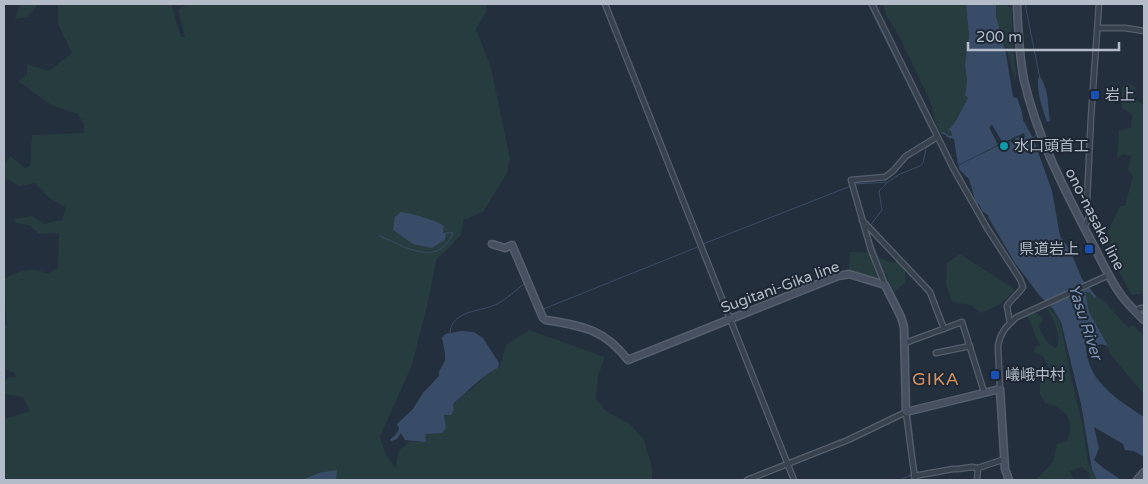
<svg xmlns="http://www.w3.org/2000/svg" width="1148" height="484" font-family="'Varela Round','Noto Sans JP',sans-serif">
  <style>
    .green { fill: #263c3f }
    .water { fill: #394c67 }
    .lines { fill: none; stroke-linecap: round; stroke-linejoin: round }
    .stream { stroke: #394c67; stroke-width: 1 }
    .street-casing { stroke: #565f6c; stroke-width: 7 }
    .secondary-casing { stroke: #565f6c; stroke-width: 9 }
    .street { stroke: #38414e; stroke-width: 4.5 }
    .secondary { stroke: #465061; stroke-width: 6 }
    .transit-dot { fill: #1a4fb4; stroke: #1d2633; stroke-width: 2 }
    .culture-dot { fill: #0f9aa8; stroke: #1d2633; stroke-width: 2 }
    .labels { text-anchor: middle; dominant-baseline: central; stroke-width: 4; stroke-linejoin: round; paint-order: stroke }
    .poi-label { font-size: 15px; fill: #b4bcc9; stroke: #1d2633; text-anchor: start }
    .street-label { font-size: 15px; fill: #b4bcc9; stroke: #1d2633 }
    .water-label { font-size: 16px; font-style: italic; fill: #7c92b1; stroke: #1d2633 }
    .quarter-label { font-size: 18px; letter-spacing: 1px; fill: #d59563; stroke: #1d2633 }
  </style>
  <rect width="100%" height="100%" fill="#242f3e"/>
  <g class="green">
    <path d="M20,4H38L28,17L15,19Z"/>
    <path d="M50,4H171L181,37H185L178,10L188,4H487L486,12L476,29L491,68L510,158L507,173L483,212L466,219L464,218L461,235L436,260L429,298L412,365L380,437L386,455L395,468L399,450L410,441L426,442L424,434L453,404L481,381L487,373L500,367L506,345L529,330L605,357L598,376L596,399L607,412L630,424L644,440L652,467V480H4V419L30,411L23,397L5,394L4,383L7,378L16,377L15,373L4,368V326L7,324L4,279C19,272 31,265 47,274L58,268L59,233L39,234L29,225L16,223L13,219L32,216L43,224L62,220L66,208L48,197L35,183L19,186L4,177V165L10,156L25,168L30,166L32,135L84,133V125L78,114L51,105L18,81L27,75V64L49,71L72,53L58,24V5Z"/>
    <path d="M883,4H966L969,36L965,65L967,81L965,95L968,98L950,131L953,136H949L944,132L940,133L934,117L931,103L898,34L886,15Z"/>
    <path d="M996,4H1006L1012,9V29L1016,76L1015,81L1006,46C996,37 996,16 996,4Z"/>
    <path d="M1128,83L1135,87V99L1144,105V293L1132,295L1106,248L1108,231L1120,206H1125L1133,176L1128,170L1131,156L1123,154L1117,158L1119,130L1131,128L1132,114L1122,108V87Z"/>
    <path d="M850,252L870,253L881,281L849,272Z"/>
    <path d="M960,254L1016,290L999,305L981,313L971,305L952,302L946,284L947,263Z"/>
    <path d="M878,257L893,263L898,260L905,269V283L894,292Z"/>
    <path d="M1085,292H1089L1094,299L1096,296L1103,300L1128,328L1133,325L1144,336V394L1110,354C1104,333 1083,315 1085,292Z"/>
    <path d="M1049,307L1060,322L1071,378L1083,426L1088,464L1097,480H1090L1089,473L1082,467L1069,471L1074,479L1072,480H1036L1053,462L1057,444L1067,441C1075,420 1066,407 1045,403L1040,394V382L1047,374H1052L1043,356L1033,352L1037,346H1041C1034,336 1033,326 1027,316L1036,312L1043,319L1039,326C1041,335 1047,343 1055,348L1058,345C1059,331 1055,321 1047,309Z"/>
  </g>
  <g class="water">
    <path d="M966,4H996V16L1006,54L1013,97L1017,98L1022,112L1023,120L1033,138L1052,191L1060,236L1070,250L1082,279L1096,296L1095,299L1089,292H1085L1089,312L1108,346L1101,344L1096,346L1086,335C1082,377 1112,396 1144,417V457L1134,451L1125,450L1123,444L1094,427L1099,448L1094,460C1102,468 1112,473 1121,480H1097L1092,470L1081,404L1061,322L1053,309L1039,295L1015,263L988,217L989,216L982,211L979,204L976,203L969,179L959,169V165L1002,144L1004,147L1007,145L1006,143L1011,141L1012,143L1016,141L1015,139L1020,136L1021,138L1025,137L1024,133L1003,143L992,125L989,127L998,145L958,165L954,139L947,137L946,135L940,133L944,132L949,136H952L951,131L948,130L954,124L968,98L965,95L967,81L965,65L969,36Z"/>
    <path d="M1038,78H1041C1050,95 1047,104 1050,121L1047,122C1042,107 1037,94 1038,78Z"/>
    <path d="M401,212C411,213 436,220 444,226L443,233H446L445,240L432,248L413,244L393,230L395,217Z"/>
    <path d="M461,331L474,332L483,338L499,363L498,368C484,374 466,393 453,404L454,410L451,415H444L446,428L442,433L425,434L426,442L405,440L401,433L397,439L392,441L390,440L398,432L399,428L397,424L413,409L423,393L439,376C438,369 443,367 445,360C446,353 443,345 442,338L445,334Z"/>
    <path d="M337,470L336,480H302L319,473Z"/>
  </g>
  <g class="lines">
    <g class="stream">
      <path d="M868,4L932,133H934"/>
      <path d="M1025,4L1040,79"/>
      <path d="M1033,138L1036,135"/>
      <path d="M854,184L888,182L900,174L920,166L923,163L926,148L938,140"/>
      <path d="M870,226L882,210L879,191L887,183"/>
      <path d="M869,229L868,232L888,284"/>
      <path d="M380,236C404,246 438,269 453,233H446"/>
      <path d="M703,244L851,186"/>
      <path d="M899,305L902,313"/>
      <path d="M541,310L700,246"/>
      <path d="M904,317L907,330"/>
      <path d="M450,333C451,310 481,312 497,304C507,299 516,290 525,283"/>
      <path d="M910,413L916,469"/>
      <path d="M900,480L913,474"/>
    </g>
    <g class="street-casing">
      <g id="street">
        <path d="M605,4L794,480"/>
        <path d="M872,4L953,168L987,228L1020,279L1023,287C1018,295 1011,299 1007,306L1010,323"/>
        <path d="M1098,28H1125L1144,31"/>
        <path d="M862,220L930,292L944,329"/>
        <path d="M1084,227L1089,218L1087,201L1091,117L1099,4"/>
        <path d="M885,285L871,250L851,180L885,177L893,171L906,156L937,137"/>
        <path d="M1136,311L1141,308H1144"/>
        <path d="M905,343L962,322L984,392"/>
        <path d="M936,353L970,346"/>
        <path d="M1000,389L998,346C1000,333 1007,325 1017,317L1109,275"/>
        <path d="M914,476L953,469H958L972,467L978,468L1005,459"/>
        <path d="M747,480L848,440L906,412L915,480"/>
        <path d="M977,480L978,468"/>
      </g>
    </g>
    <g class="secondary-casing">
      <g id="secondary">
        <path d="M1017,4C1018,29 1019,55 1024,80C1036,133 1061,183 1086,231C1097,251 1106,273 1119,292C1125,302 1135,311 1144,320"/>
        <path d="M492,244L505,248L512,245L543,318L546,320C583,326 604,329 628,360L838,276L849,274L885,285L901,317L904,327L906,412L1000,389L1005,469L1009,480"/>
        <path d="M1137,480L1144,472"/>
      </g>
    </g>
    <use href="#street" class="street"/>
    <use href="#secondary" class="secondary"/>
  </g>
  <g class="transit-dot">
    <rect x="1090" y="90" width="10" height="10" rx="2.5"/>
    <rect x="1084" y="244" width="10" height="10" rx="2.5"/>
    <rect x="990" y="370" width="10" height="10" rx="2.5"/>
  </g>
  <circle class="culture-dot" cx="1004" cy="146" r="5"/>
  <g class="labels">
    <g class="poi-label">
      <text x="1105" y="95">岩上</text>
      <text x="1014" y="146">水口頭首工</text>
      <text x="1079" y="249" text-anchor="end">県道岩上</text>
      <text x="1005" y="375">嶬峨中村</text>
    </g>
    <g class="street-label">
      <text transform="translate(1095 219) rotate(63)">ono-nasaka line</text>
      <text transform="translate(780 287) rotate(-20)">Sugitani-Gika line</text>
    </g>
    <g class="water-label">
      <text transform="translate(1085 322) rotate(72)">Yasu River</text>
    </g>
    <g class="quarter-label">
      <text x="936" y="379">GIKA</text>
    </g>
  </g>
  <rect width="1148" height="484" fill="none" stroke="#b4bcc9" stroke-width="10"/>
  <path d="M968 42v8h151v-8" fill="none" stroke="#b4bcc9" stroke-width="2.5"/>
  <text x="976" y="42" font-size="15" fill="#b4bcc9" stroke="#1d2633" stroke-width="4" paint-order="stroke">200 m</text>
</svg>
